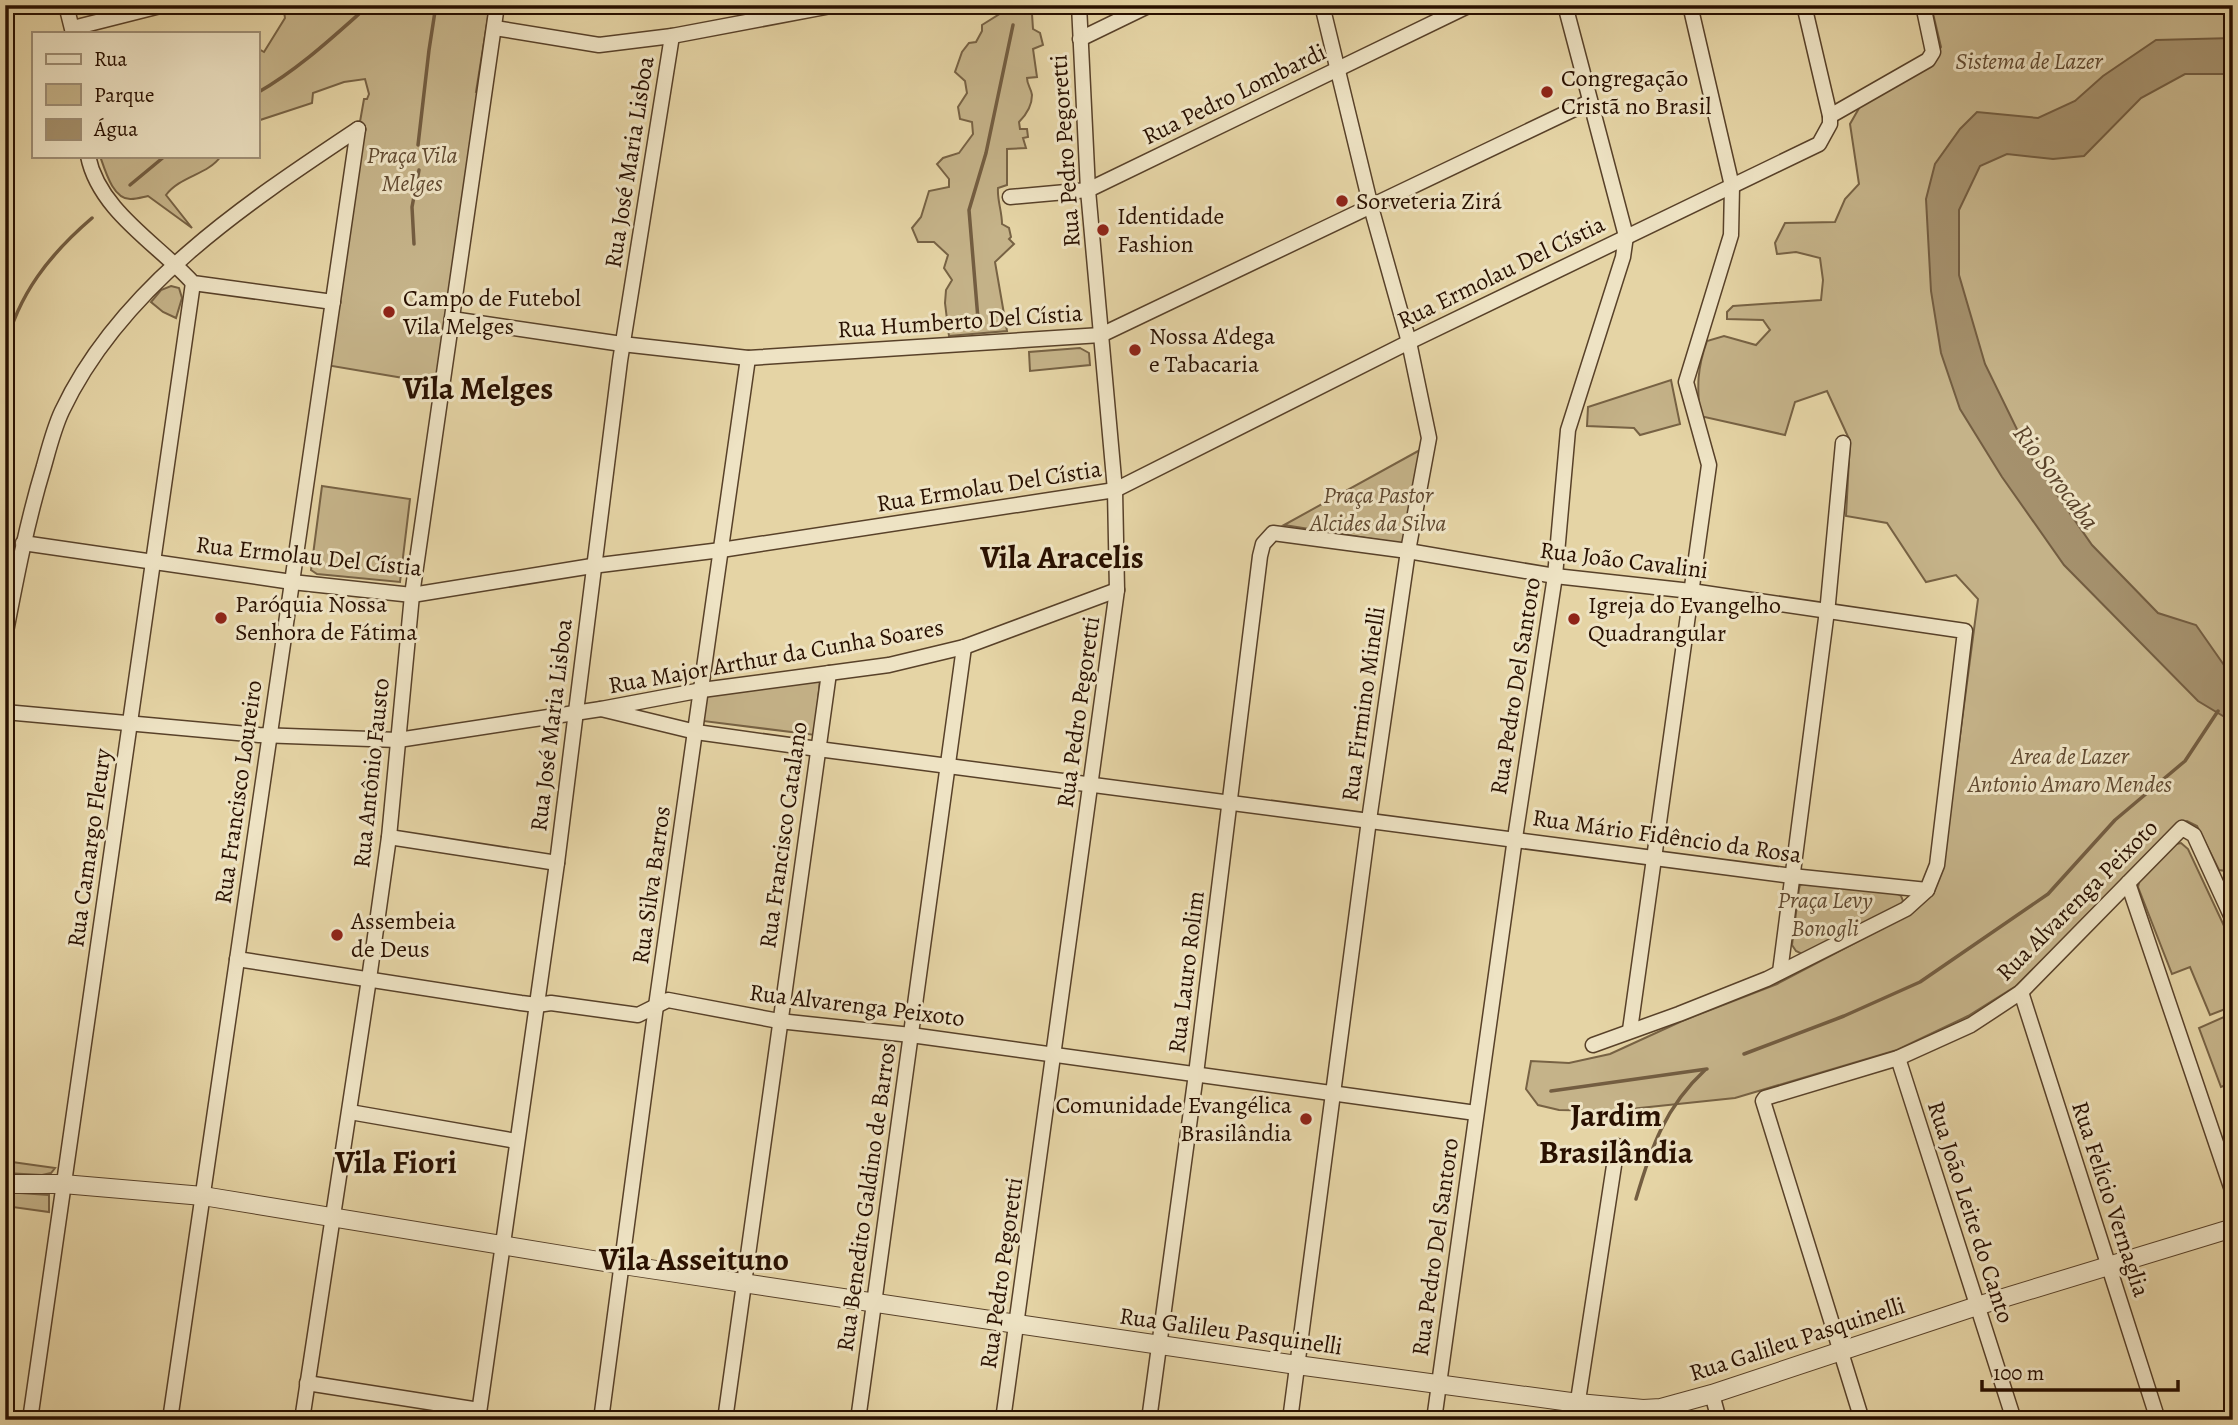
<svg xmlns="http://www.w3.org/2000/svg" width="2238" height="1425" font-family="Alegreya,serif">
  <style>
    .green { fill: #c5b389; stroke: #776244; stroke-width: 2 }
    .water { fill: #a5916d; stroke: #735d41; stroke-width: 2 }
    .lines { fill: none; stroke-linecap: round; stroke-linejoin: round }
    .stream { stroke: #735d41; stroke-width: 3.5 }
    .minor-casing { stroke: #584129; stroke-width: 17 }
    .tertiary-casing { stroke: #584129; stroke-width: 20 }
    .minor { stroke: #eee3c4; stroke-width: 14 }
    .tertiary { stroke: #eee3c4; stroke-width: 18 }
    .poi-dot { fill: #8f2418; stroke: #eee3c4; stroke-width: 2.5 }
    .labels { text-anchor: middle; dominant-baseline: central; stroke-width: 6; stroke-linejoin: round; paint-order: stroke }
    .park-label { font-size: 24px; font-style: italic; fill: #604930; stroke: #eee3c4 }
    .poi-label { font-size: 24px; fill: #291000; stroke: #eee3c4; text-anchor: start }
    .street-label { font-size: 24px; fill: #291000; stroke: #eee3c4 }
    .water-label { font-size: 26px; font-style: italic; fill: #5b442c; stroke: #eee3c4 }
    .district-label { font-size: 32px; font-weight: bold; fill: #291000; stroke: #eee3c4 }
  </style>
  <rect width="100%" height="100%" fill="#e5d4a5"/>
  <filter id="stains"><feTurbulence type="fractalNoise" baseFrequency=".00286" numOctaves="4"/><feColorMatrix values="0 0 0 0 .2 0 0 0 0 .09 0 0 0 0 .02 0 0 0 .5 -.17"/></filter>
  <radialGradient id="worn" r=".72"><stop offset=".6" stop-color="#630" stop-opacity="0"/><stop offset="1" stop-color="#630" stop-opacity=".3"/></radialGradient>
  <g class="green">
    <path d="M283,5H490L476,92L482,93L439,384L326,365L358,133L364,99H367L369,94L365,79L344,82L313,93L312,103L257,121V48L264,52L285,18Z"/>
    <path d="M998,5H1024L1032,14L1033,29L1040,33L1043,45L1033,49L1037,77L1027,78C1027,85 1031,88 1032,95C1032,106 1026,115 1019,122L1020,129H1027L1028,137L1023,138L1026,148L1007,149V185L998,188C997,200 1002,211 1002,224L1009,228L1011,237L1009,239L1014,244L995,262L1007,331L949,336L945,303L946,290L952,280L944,268L948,255L934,242H918L912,228L921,217L929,191L949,187V179L937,164L943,158L959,153L973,134L972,122L960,119L958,107L967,93L965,81L955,72L962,52L969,43L976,42L982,31V25L1001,13Z"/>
    <path d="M1931,5H2198L2212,12L2233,9V872L2219,870L2197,826L2187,821L2177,824L2016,986L1968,1016L1897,1050L1735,1098L1611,1111L1559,1110L1538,1105L1526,1089L1531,1061L1569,1063L1610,1054L1682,1021L1777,984L1910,914L1948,827L1978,599L1956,575L1926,582L1887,523L1846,516L1850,441L1827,391L1795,402L1785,435L1700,416C1697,386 1697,369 1707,341L1724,336L1756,345L1770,330L1763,320L1727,319V312L1733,306L1821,300L1823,280L1820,258L1796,252L1777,254L1775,243L1785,223L1835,222L1845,199L1859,184L1850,124L1862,103L1932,61L1941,47Z"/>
    <path d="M100,156H221C208,175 180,176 166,195L192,228L148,196C143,197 137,199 131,199C113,200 105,170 100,156Z"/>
    <path d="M171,286L179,288L182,298L176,318L163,312L151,302L161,290Z"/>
    <path d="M1080,348L1089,353L1090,365L1030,371L1029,352Z"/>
    <path d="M1671,380L1680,424L1640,435L1634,428L1587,426L1588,407Z"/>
    <path d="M1420,450L1404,544L1284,525Z"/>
    <path d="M322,486L410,499L400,582L317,574L311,570Z"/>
    <path d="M820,679L815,735L703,721L706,691Z"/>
    <path d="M2181,843L2188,849L2233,945V948L2227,951L2233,965V1006L2210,1015L2190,967L2172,974L2138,887L2141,874L2171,845Z"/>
    <path d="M1805,883L1896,893L1901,896L1903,901L1901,905L1802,954L1796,951L1792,945L1799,889L1800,885Z"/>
    <path d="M2233,1013V1082L2221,1087L2199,1028Z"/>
    <path d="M5,1161L55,1168L51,1173L42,1175L5,1173Z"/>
    <path d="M5,1192L49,1195V1212L5,1206Z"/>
  </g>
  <path class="water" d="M2233,38V74H2185L2141,98L2084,156L2053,159L2007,154L1980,166L1959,210V275L1985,364L2030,456L2092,545L2158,613L2196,625L2233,678V722L2198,701L2064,565L2002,477L1960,409L1941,353L1931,291L1926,199L1935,164L1960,129L1977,112L2038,118L2075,101L2103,76L2156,40Z"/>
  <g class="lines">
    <g class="stream">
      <path d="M257,93C299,69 334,36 369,5"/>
      <path d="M418,145L429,50L436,5"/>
      <path d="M130,185L165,156"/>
      <path d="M414,244L412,207L419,170"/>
      <path d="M978,319L969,210L986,153L1013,25"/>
      <path d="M5,349C18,294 50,254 92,218"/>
      <path d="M1744,1054L1844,1016L1920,982L2048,894L2115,820L2185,761L2218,711"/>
      <path d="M1551,1091L1707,1069"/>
      <path d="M1636,1199C1651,1148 1665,1107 1705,1070"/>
    </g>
    <g class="minor-casing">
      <g id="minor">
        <path d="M66,5L73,33"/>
        <path d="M73,28L164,5"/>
        <path d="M495,28L599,45L672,36L836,5"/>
        <path d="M1080,39L1150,5"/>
        <path d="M1830,116L1928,60L1933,52L1923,5"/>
        <path d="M88,156C99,211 158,244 193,283L333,302"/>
        <path d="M1010,197L1088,190L1470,5"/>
        <path d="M452,319L622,344L748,358L1101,335L1589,102"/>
        <path d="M23,543L292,582L412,595L592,566L721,550L1115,490L1409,342L1819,144L1830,124V116L1804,5"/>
        <path d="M5,637C16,579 27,522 44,466C49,448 54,428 62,411C121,286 247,203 358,129"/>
        <path d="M601,709L696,732L818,749L1792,876L1927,890"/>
        <path d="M5,712L259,735L398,740L601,709L702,690L889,665L964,647L1117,590"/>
        <path d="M389,837L557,863"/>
        <path d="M2128,883L2233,1193"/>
        <path d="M237,959L521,1003L537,1005L551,1003L638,1015L668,1000L779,1021L911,1035L1476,1113"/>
        <path d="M1780,972L1828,603L1843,443"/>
        <path d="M2021,992L2158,1420"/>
        <path d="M1630,1030L1709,465L1686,382L1731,235L1732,186L1690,5"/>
        <path d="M1898,1058L2014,1420"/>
        <path d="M350,1112L516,1141"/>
        <path d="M307,1383L479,1410"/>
        <path d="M1712,1394L1719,1420"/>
        <path d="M30,1420L193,283"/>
        <path d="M170,1420L358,129"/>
        <path d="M302,1420L369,979L389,837L412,595L497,5"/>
        <path d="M478,1420L557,863L620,361L672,36"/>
        <path d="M601,1420L656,1006L748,358"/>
        <path d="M725,1420L829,673"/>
        <path d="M858,1420L964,647"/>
        <path d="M1003,1420L1117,590L1115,490L1088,190L1079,5"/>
        <path d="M1149,1420L1196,1074L1260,556L1263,544L1273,533L1408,551L1555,576L1691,591L1965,631L1937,865L1927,890L1906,909L1767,979L1679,1014L1593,1045"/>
        <path d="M1290,1420L1369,820L1408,551L1429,438L1409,342L1371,207L1322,5"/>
        <path d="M1434,1420L1515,838L1555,576L1568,430L1623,257L1626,236L1565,5"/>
        <path d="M1575,1420L1617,1146"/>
        <path d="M1862,1420L1763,1101L1765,1098L1898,1058L1971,1025L2021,992L2182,828L2194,835L2233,920"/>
      </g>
    </g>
    <g class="tertiary-casing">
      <path id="tertiary" d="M5,1184H63L203,1196L623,1265L1017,1324L1297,1365L1578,1403L1643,1409L1661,1408L1712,1394L1977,1306L2233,1228"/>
    </g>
    <use href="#minor" class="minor"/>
    <use href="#tertiary" class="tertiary"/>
  </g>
  <g class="poi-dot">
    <circle cx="1547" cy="92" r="7"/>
    <circle cx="1342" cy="201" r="7"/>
    <circle cx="1103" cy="230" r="7"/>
    <circle cx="389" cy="312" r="7"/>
    <circle cx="1135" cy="350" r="7"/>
    <circle cx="221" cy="618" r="7"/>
    <circle cx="1574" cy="619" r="7"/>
    <circle cx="337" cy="935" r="7"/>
    <circle cx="1306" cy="1119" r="7"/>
  </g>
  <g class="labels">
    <g class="park-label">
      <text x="2029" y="61">Sistema de Lazer</text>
      <text x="412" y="155">Praça Vila<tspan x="412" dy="28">Melges</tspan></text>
      <text x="1378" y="495">Praça Pastor<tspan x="1378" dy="28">Alcides da Silva</tspan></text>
      <text x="2070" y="756">Area de Lazer<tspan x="2070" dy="28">Antonio Amaro Mendes</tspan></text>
      <text x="1825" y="900">Praça Levy<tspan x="1825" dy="28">Bonogli</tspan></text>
    </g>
    <g class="poi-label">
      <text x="1561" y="78">Congregação<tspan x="1561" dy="28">Cristã no Brasil</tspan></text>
      <text x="1356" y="201">Sorveteria Zirá</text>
      <text x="1117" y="216">Identidade<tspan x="1117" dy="28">Fashion</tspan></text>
      <text x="403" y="298">Campo de Futebol<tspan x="403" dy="28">Vila Melges</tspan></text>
      <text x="1149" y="336">Nossa A'dega<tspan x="1149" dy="28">e Tabacaria</tspan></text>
      <text x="235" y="604">Paróquia Nossa<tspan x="235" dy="28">Senhora de Fátima</tspan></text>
      <text x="1588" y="605">Igreja do Evangelho<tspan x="1588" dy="28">Quadrangular</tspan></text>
      <text x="351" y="921">Assembeia<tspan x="351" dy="28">de Deus</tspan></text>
      <text x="1292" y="1105" text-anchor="end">Comunidade Evangélica<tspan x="1292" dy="28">Brasilândia</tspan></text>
    </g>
    <g class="street-label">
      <text transform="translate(1234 94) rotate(-26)">Rua Pedro Lombardi</text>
      <text transform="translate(1065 151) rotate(-94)">Rua Pedro Pegoretti</text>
      <text transform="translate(629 162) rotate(-81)">Rua José Maria Lisboa</text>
      <text transform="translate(1501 272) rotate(-26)">Rua Ermolau Del Cístia</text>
      <text transform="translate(960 321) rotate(-4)">Rua Humberto Del Cístia</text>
      <text transform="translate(989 486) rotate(-9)">Rua Ermolau Del Cístia</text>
      <text transform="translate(309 556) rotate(6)">Rua Ermolau Del Cístia</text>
      <text transform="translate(1624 560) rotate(7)">Rua João Cavalini</text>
      <text transform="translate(776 656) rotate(-10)">Rua Major Arthur da Cunha Soares</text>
      <text transform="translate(1515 686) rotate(-81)">Rua Pedro Del Santoro</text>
      <text transform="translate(1363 704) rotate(-82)">Rua Firmino Minelli</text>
      <text transform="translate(1078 712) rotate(-82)">Rua Pedro Pegoretti</text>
      <text transform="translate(551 725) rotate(-83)">Rua José Maria Lisboa</text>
      <text transform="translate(371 773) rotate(-84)">Rua Antônio Fausto</text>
      <text transform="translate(238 792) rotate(-82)">Rua Francisco Loureiro</text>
      <text transform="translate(783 835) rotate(-82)">Rua Francisco Catalano</text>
      <text transform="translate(1667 836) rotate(8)">Rua Mário Fidêncio da Rosa</text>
      <text transform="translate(89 848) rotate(-82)">Rua Camargo Fleury</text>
      <text transform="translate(651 885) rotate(-82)">Rua Silva Barros</text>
      <text transform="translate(2077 900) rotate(-45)">Rua Alvarenga Peixoto</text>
      <text transform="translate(1186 972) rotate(-83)">Rua Lauro Rolim</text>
      <text transform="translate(857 1005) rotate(7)">Rua Alvarenga Peixoto</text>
      <text transform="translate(866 1197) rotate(-82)">Rua Benedito Galdino de Barros</text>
      <text transform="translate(2111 1199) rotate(72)">Rua Felício Vernaglia</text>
      <text transform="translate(1971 1212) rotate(72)">Rua João Leite do Canto</text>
      <text transform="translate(1435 1247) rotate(-82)">Rua Pedro Del Santoro</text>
      <text transform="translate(1001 1273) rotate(-82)">Rua Pedro Pegoretti</text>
      <text transform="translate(1231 1331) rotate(8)">Rua Galileu Pasquinelli</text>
      <text transform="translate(1797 1339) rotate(-18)">Rua Galileu Pasquinelli</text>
    </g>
    <g class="water-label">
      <text transform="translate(2056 477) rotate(53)">Rio Sorocaba</text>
    </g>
    <g class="district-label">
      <text x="478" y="388">Vila Melges</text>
      <text x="1062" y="557">Vila Aracelis</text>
      <text x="1616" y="1115">Jardim<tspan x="1616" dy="37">Brasilândia</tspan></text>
      <text x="396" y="1162">Vila Fiori</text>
      <text x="694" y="1259">Vila Asseituno</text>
    </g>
  </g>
  <rect width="2238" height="1425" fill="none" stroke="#e5d4a5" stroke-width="28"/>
  <rect x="7" y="7" width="2224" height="1411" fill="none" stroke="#291000" stroke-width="3.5"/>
  <rect x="14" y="14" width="2210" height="1397" fill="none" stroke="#291000" stroke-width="2"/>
  <rect x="32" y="32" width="228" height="126" fill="#eee3c4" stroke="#9f8f76" stroke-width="2"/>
  <rect x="46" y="54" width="35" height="10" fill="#eee3c4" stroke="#9f8f76" stroke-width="2"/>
  <text x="94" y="66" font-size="21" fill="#291000">Rua</text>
  <rect x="46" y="84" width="35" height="21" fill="#c5b389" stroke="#9f8f76" stroke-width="2"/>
  <text x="94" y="102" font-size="21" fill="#291000">Parque</text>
  <rect x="46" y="119" width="35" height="21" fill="#a5916d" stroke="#9f8f76" stroke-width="2"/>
  <text x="94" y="136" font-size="21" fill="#291000">Água</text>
  <path d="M1982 1380v10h196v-10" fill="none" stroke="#291000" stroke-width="3.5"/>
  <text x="1993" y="1380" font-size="21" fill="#291000" stroke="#eee3c4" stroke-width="5" paint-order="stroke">100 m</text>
  <rect width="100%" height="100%" filter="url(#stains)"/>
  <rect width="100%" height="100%" fill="url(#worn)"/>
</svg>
